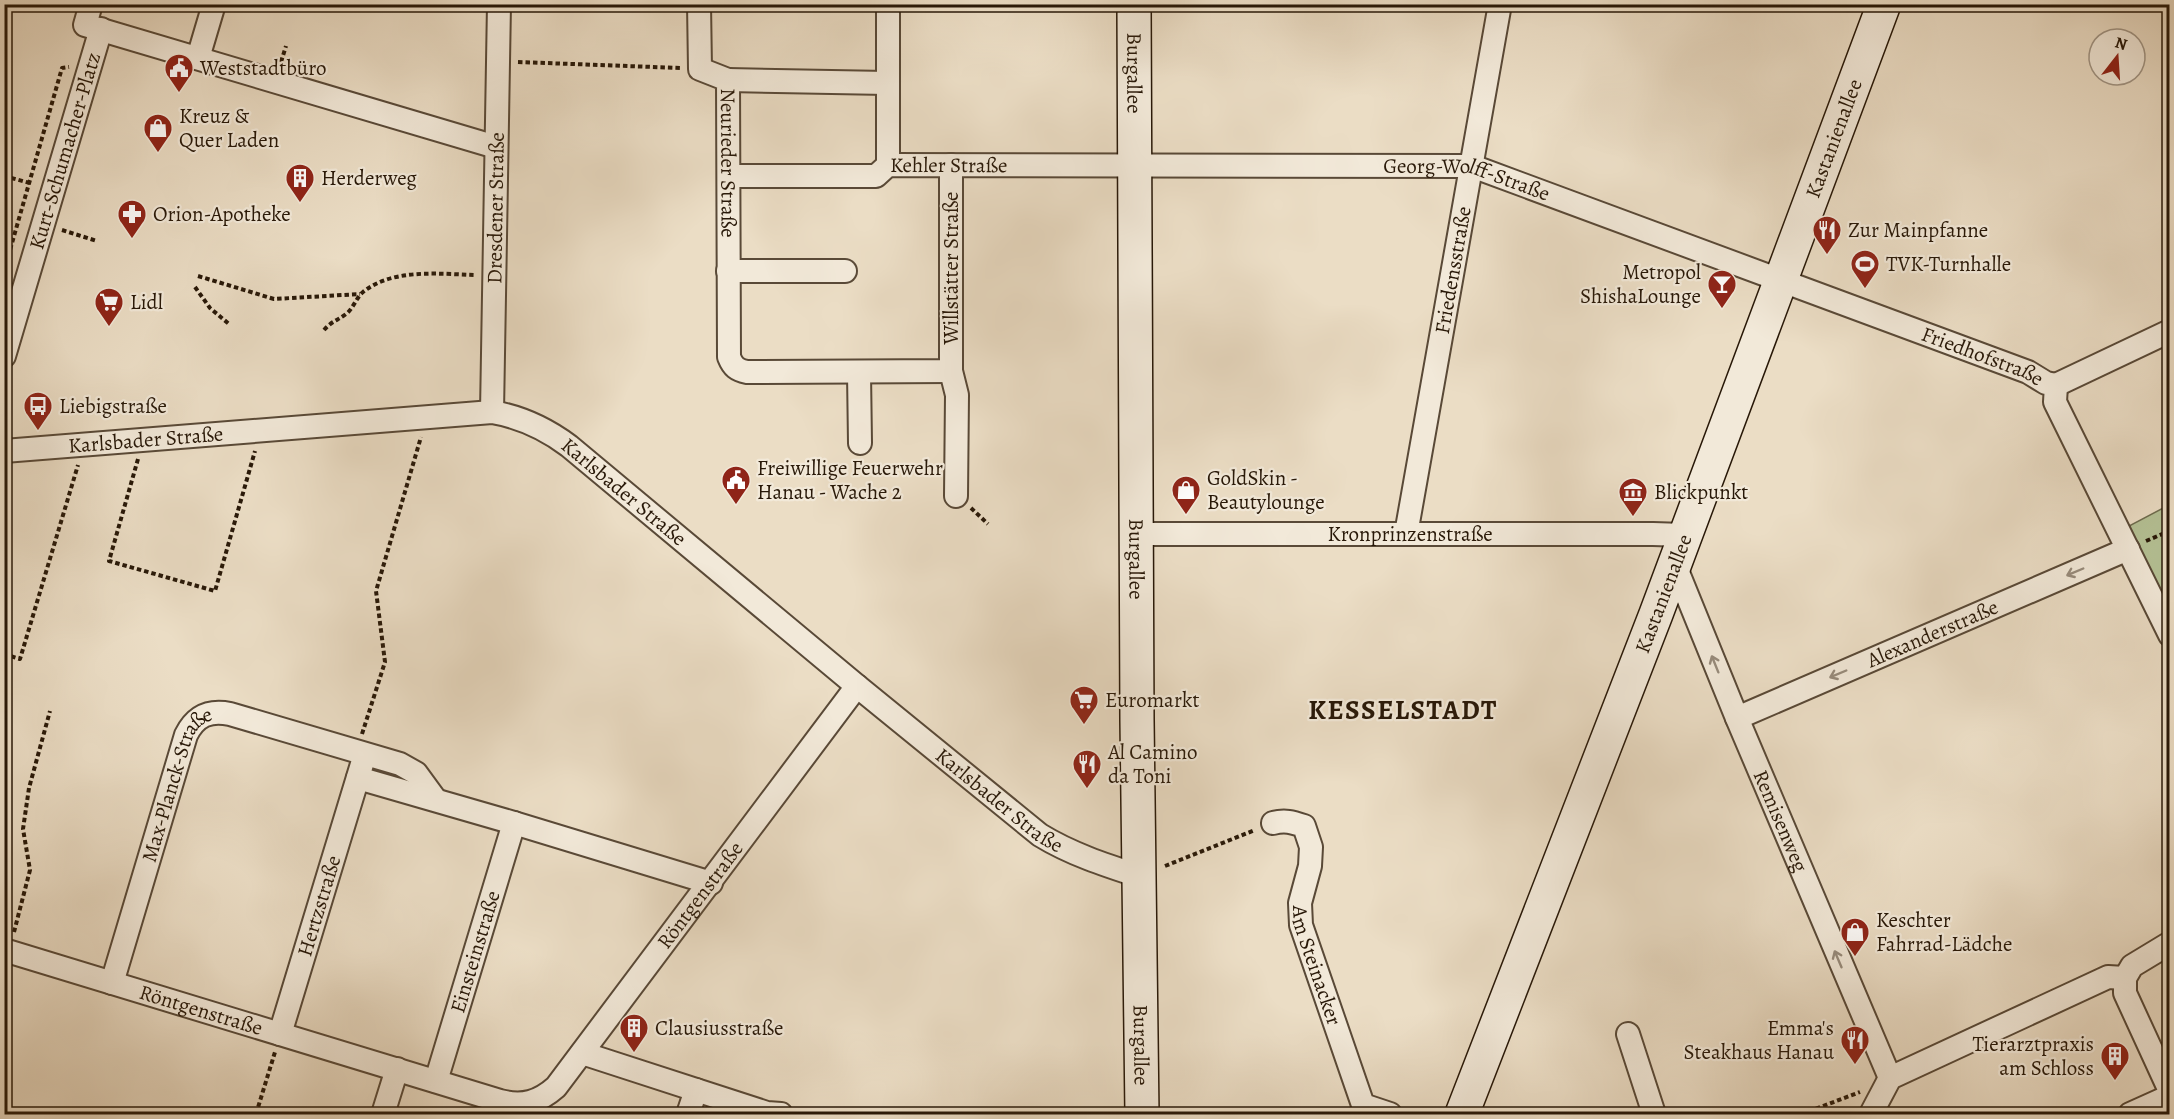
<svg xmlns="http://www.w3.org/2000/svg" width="2174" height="1119" font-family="Alegreya,serif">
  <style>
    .green { fill: #b5c296; stroke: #6e6d4f; stroke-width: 1.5 }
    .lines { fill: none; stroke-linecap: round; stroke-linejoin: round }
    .street-casing { stroke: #594937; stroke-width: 26 }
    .secondary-casing { stroke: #281808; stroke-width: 36 }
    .path { stroke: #281808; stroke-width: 4; stroke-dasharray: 4.5 3; stroke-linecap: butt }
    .street { stroke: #f2e9d9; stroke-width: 22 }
    .secondary { stroke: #f2e9d9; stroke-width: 33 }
    .oneway { stroke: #978b7b }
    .labels { text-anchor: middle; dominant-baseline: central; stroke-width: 4.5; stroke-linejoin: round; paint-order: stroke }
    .poi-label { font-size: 21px; fill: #281808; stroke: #f2e9d9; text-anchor: start }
    .street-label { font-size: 21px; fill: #281808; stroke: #f2e9d9 }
    .district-label { font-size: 27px; font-weight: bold; letter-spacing: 1.5px; fill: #281808; stroke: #f2e9d9 }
  </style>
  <rect width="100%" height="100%" fill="#ebddc5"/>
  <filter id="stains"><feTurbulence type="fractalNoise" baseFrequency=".00333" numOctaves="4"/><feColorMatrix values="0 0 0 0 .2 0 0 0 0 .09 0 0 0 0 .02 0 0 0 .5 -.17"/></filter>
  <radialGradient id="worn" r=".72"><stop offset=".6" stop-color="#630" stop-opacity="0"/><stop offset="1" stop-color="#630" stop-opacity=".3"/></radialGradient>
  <path class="green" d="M2169,505V608L2129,526Z"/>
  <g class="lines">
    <g class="street-casing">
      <g id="street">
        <path d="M91,4L85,25L496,147"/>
        <path id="s1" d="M699,4L700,69L728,80L729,357C733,367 737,370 747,372L951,371V165"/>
        <path d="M198,58L214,4"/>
        <path d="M728,80L887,83"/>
        <path d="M888,165V4"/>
        <path id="s2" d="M729,176H876L888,165L1472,166L2028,372L2046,383L2056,385L2055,402L2170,635"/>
        <path d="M728,271H845"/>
        <path id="s3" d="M4,356L101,29"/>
        <path d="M951,371L957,395L956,496"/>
        <path d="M859,373L860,443"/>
        <path d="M2056,385L2170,331"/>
        <path id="s4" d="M492,412L499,4"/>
        <path id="s5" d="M4,451L492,412C521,417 545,428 569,446L857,686L1040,835C1071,854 1105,865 1139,876"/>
        <path id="s6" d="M1136,534H1653L1684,535"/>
        <path id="s7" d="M1406,534L1500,4"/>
        <path id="s8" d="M1674,563L1737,718L1890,1078"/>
        <path id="s9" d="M1737,718L2128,549"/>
        <path d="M358,778L514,823L711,883"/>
        <path id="s10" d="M1273,823C1285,820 1292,822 1304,826L1311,847L1310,866L1300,903L1301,925L1363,1105L1390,1114"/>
        <path id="s11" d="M4,950L500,1101C523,1107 539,1102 556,1087L857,686"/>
        <path d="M2125,978V993L2170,1091"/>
        <path d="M2125,978L2132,966L2170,943"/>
        <path id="s12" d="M112,983L186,735C196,715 210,710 230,714L400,764L416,773L435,799"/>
        <path id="s13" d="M280,1034L362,764"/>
        <path d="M1628,1034L1654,1114"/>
        <path d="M582,1053L767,1113L781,1114"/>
        <path id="s14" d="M436,1081L514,823"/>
        <path d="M383,1114L397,1069"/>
        <path d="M688,1114L696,1090"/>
        <path d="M1871,1114L1890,1078L2108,977L2125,978"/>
        <path d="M2130,1114L2170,1096"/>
      </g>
    </g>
    <g class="secondary-casing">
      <g id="secondary">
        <path id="s15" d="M1134,4L1137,720L1142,1114"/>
        <path id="s16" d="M1462,1114L1656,614L1884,4"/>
      </g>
    </g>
    <g class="path">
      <path d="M281,62L286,46"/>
      <path d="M518,62L681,68"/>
      <path d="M4,176L30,183"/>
      <path d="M62,230L97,241"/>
      <path d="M4,271L62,68L69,67"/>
      <path d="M198,276L274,299L360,294"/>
      <path d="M195,287L210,308L229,324"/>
      <path d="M324,330C333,320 337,321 346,314C353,309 356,298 363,292C393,268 439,274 475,275"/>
      <path d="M138,459L109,561L215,591L255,451"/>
      <path d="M971,508L988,524"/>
      <path d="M2146,541L2167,532L2170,538"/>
      <path d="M4,654L20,659L78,465"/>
      <path d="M362,734L385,662L376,591L421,437"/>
      <path d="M1165,866L1255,830"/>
      <path d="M14,932L30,870L23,829L29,788L50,711"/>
      <path d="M256,1114L275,1052"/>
      <path d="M1802,1114L1860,1092"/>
    </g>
    <use href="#street" class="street"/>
    <use href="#secondary" class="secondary"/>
  </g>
  <defs><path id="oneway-shaft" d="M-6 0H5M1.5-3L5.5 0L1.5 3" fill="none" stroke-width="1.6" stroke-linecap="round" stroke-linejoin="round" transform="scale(1.5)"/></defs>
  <g class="oneway">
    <use href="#oneway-shaft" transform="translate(2075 572) rotate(157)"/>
    <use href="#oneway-shaft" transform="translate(1715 664) rotate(-112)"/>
    <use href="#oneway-shaft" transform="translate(1838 674) rotate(157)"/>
    <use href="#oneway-shaft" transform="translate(1838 959) rotate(-113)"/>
  </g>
  <defs>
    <g id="civic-pin" transform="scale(1.5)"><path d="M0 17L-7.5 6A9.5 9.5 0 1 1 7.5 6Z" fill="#8f2418" stroke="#f2e9d9"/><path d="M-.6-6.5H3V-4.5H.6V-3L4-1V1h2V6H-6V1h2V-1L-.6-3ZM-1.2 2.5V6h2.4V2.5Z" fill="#fff"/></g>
    <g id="shop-pin" transform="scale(1.5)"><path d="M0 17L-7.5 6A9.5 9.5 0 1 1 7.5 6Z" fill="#8f2418" stroke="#f2e9d9"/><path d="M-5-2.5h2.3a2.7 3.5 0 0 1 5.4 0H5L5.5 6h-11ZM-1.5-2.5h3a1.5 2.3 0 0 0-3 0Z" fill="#fff"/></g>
    <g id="building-pin" transform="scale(1.5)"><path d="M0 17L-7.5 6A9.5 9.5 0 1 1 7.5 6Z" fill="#8f2418" stroke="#f2e9d9"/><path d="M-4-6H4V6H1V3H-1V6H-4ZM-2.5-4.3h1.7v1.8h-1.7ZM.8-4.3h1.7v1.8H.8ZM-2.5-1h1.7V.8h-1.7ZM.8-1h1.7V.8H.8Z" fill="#fff"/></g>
    <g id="pharmacy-pin" transform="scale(1.5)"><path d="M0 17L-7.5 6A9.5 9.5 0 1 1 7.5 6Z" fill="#8f2418" stroke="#f2e9d9"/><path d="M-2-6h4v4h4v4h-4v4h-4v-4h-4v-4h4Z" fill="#fff"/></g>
    <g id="restaurant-pin" transform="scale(1.5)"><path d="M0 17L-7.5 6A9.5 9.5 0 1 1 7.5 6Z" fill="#8f2418" stroke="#f2e9d9"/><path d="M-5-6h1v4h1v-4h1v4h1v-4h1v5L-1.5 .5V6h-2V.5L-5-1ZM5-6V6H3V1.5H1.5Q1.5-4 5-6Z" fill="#fff"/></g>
    <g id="stadium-pin" transform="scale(1.5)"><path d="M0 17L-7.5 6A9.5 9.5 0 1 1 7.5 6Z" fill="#8f2418" stroke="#f2e9d9"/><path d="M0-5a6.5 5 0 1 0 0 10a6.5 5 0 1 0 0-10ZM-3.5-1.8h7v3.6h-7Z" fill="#fff"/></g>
    <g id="bar-pin" transform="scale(1.5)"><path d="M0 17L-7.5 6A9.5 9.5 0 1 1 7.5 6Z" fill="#8f2418" stroke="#f2e9d9"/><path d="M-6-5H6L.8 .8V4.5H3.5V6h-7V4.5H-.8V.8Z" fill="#fff"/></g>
    <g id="supermarket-pin" transform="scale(1.5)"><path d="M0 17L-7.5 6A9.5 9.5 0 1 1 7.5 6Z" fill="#8f2418" stroke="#f2e9d9"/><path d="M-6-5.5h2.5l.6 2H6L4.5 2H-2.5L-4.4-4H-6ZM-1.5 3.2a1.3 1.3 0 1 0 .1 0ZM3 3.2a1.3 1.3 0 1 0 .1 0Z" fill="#fff"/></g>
    <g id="bus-pin" transform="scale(1.5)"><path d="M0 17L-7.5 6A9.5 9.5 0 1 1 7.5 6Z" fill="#8f2418" stroke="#f2e9d9"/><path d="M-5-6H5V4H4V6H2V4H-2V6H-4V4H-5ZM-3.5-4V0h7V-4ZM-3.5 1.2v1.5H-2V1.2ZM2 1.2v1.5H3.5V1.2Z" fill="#fff"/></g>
    <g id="museum-pin" transform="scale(1.5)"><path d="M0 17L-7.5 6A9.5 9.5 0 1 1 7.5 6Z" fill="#8f2418" stroke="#f2e9d9"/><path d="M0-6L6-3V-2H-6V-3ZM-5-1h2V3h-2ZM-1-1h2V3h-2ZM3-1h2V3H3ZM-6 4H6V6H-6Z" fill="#fff"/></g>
  </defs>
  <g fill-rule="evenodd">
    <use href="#civic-pin" x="179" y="68"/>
    <use href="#shop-pin" x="158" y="128"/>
    <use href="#building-pin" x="300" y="178"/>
    <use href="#pharmacy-pin" x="132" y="214"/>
    <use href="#restaurant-pin" x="1827" y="230"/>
    <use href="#stadium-pin" x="1865" y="264"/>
    <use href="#bar-pin" x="1722" y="284"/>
    <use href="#supermarket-pin" x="109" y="302"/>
    <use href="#bus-pin" x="38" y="406"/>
    <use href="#civic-pin" x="736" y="480"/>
    <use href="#shop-pin" x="1186" y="490"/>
    <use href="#museum-pin" x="1633" y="492"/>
    <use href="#supermarket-pin" x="1084" y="700"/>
    <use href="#restaurant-pin" x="1087" y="764"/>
    <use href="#shop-pin" x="1855" y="932"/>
    <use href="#building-pin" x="634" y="1028"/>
    <use href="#restaurant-pin" x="1855" y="1040"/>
    <use href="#building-pin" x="2115" y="1056"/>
  </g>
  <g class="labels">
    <g class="poi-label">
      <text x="200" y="68">Weststadtbüro</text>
      <text x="179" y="116">Kreuz &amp;<tspan x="179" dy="24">Quer Laden</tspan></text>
      <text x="321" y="178">Herderweg</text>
      <text x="153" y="214">Orion-Apotheke</text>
      <text x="1848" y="230">Zur Mainpfanne</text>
      <text x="1886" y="264">TVK-Turnhalle</text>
      <text x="1701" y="272" text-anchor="end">Metropol<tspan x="1701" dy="24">ShishaLounge</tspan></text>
      <text x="130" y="302">Lidl</text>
      <text x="59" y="406">Liebigstraße</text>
      <text x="757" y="468">Freiwillige Feuerwehr<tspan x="757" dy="24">Hanau - Wache 2</tspan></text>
      <text x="1207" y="478">GoldSkin -<tspan x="1207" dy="24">Beautylounge</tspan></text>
      <text x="1654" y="492">Blickpunkt</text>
      <text x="1105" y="700">Euromarkt</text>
      <text x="1108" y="752">Al Camino<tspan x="1108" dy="24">da Toni</tspan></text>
      <text x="1876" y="920">Keschter<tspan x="1876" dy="24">Fahrrad-Lädche</tspan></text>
      <text x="655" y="1028">Clausiusstraße</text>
      <text x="1834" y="1028" text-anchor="end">Emma's<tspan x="1834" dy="24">Steakhaus Hanau</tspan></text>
      <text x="2094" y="1044" text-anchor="end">Tierarztpraxis<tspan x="2094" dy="24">am Schloss</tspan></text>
    </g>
    <g class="street-label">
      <text stroke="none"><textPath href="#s15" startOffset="69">Burgallee</textPath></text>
      <text stroke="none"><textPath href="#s16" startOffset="1044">Kastanienallee</textPath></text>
      <text stroke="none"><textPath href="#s3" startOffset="214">Kurt-Schumacher-Platz</textPath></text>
      <text stroke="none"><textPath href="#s1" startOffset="178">Neurieder Straße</textPath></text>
      <text stroke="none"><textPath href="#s2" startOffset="224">Kehler Straße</textPath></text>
      <text stroke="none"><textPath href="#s2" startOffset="744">Georg-Wolff-Straße</textPath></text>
      <text stroke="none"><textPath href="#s4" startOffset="204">Dresdener Straße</textPath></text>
      <text transform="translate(951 268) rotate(-90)">Willstätter Straße</text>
      <text stroke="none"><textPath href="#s7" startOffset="268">Friedensstraße</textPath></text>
      <text stroke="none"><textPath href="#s2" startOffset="1292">Friedhofstraße</textPath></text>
      <text stroke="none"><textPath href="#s5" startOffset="142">Karlsbader Straße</textPath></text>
      <text stroke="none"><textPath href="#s5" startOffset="646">Karlsbader Straße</textPath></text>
      <text stroke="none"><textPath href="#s6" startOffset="274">Kronprinzenstraße</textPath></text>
      <text stroke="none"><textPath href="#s15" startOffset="555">Burgallee</textPath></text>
      <text stroke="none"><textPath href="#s16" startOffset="558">Kastanienallee</textPath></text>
      <text stroke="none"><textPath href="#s9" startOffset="213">Alexanderstraße</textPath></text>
      <text stroke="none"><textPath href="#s12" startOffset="210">Max-Planck-Straße</textPath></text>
      <text stroke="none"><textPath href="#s5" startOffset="1132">Karlsbader Straße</textPath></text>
      <text stroke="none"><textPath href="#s8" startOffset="279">Remisenweg</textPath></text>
      <text stroke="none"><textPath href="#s11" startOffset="819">Röntgenstraße</textPath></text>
      <text stroke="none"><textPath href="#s13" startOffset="134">Hertzstraße</textPath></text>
      <text stroke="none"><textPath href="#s14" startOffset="135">Einsteinstraße</textPath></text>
      <text stroke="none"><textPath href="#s10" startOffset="176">Am Steinacker</textPath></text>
      <text stroke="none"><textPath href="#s11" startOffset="206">Röntgenstraße</textPath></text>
      <text stroke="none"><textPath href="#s15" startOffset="1041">Burgallee</textPath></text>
    </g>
    <g class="district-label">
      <text x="1403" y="710">KESSELSTADT</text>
    </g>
  </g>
  <rect width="2174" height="1119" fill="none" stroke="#ebddc5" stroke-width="24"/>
  <rect x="6" y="6" width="2162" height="1107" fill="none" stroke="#281808" stroke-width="3"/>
  <rect x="12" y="12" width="2150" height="1095" fill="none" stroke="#281808" stroke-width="1.5"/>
  <g transform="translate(2117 57) rotate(17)"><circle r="28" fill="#f2e9d9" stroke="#a19585" stroke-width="1.5"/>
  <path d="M0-4.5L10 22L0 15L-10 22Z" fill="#8f2418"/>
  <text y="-9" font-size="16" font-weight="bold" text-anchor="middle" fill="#281808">N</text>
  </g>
  <rect width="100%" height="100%" filter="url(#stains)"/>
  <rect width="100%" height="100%" fill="url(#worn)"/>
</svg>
